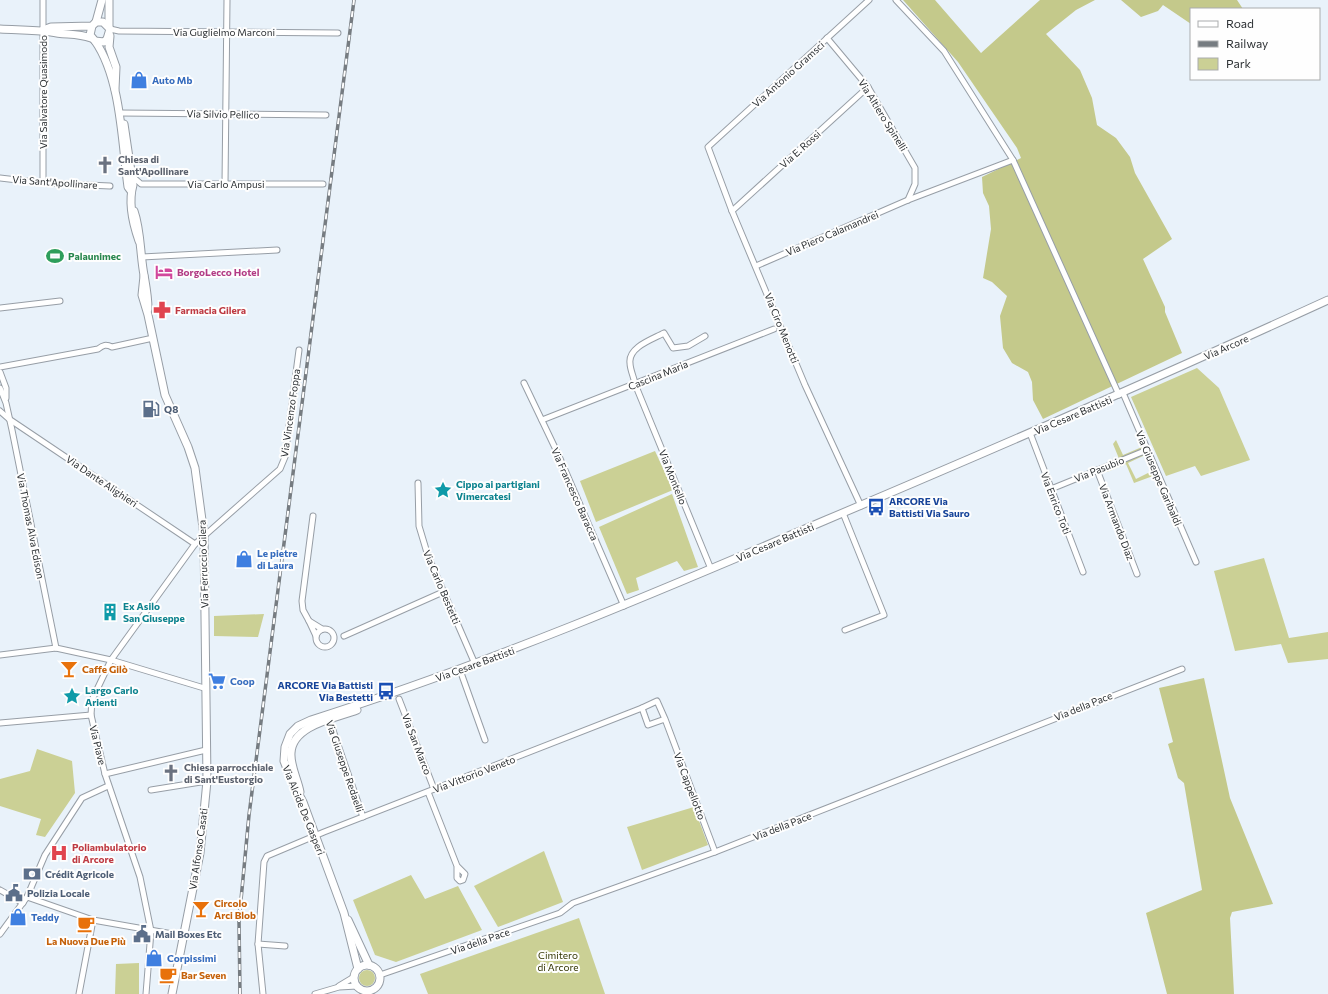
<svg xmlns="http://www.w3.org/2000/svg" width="1328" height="994" font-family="Commissioner,sans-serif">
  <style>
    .green { fill: #cbd095 }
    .forest { fill: #c4c98b }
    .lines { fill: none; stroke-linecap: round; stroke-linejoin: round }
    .street-casing { stroke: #979ea6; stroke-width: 7 }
    .secondary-casing { stroke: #979ea6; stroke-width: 9 }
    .street { stroke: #fff; stroke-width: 5 }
    .secondary { stroke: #fff; stroke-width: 7 }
    .rail-casing { stroke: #767c81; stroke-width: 3.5 }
    .rail { stroke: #fefefe; stroke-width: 2; stroke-dasharray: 6; stroke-linecap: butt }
    .labels { text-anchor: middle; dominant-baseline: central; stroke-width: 4; stroke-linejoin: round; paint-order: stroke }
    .street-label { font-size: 10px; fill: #2c3033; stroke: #fefefe }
    .shop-label { font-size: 10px; font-weight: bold; fill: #366cbe; stroke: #fefefe; text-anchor: start }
    .worship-label { font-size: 10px; font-weight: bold; fill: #5b616d; stroke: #fefefe; text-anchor: start }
    .leisure-label { font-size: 10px; font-weight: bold; fill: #27864d; stroke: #fefefe; text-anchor: start }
    .hotel-label { font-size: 10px; font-weight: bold; fill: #b23c85; stroke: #fefefe; text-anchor: start }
    .health-label { font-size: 10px; font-weight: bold; fill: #be3a42; stroke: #fefefe; text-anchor: start }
    .service-label { font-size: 10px; font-weight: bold; fill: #4e5e75; stroke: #fefefe; text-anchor: start }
    .culture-label { font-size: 10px; font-weight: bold; fill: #0d838f; stroke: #fefefe; text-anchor: start }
    .transit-label { font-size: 10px; font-weight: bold; fill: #164399; stroke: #fefefe; text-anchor: start }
    .food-label { font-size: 10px; font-weight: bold; fill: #c56008; stroke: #fefefe; text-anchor: start }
    .park-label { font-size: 10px; fill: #343604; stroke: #fefefe }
  </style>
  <rect width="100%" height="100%" fill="#e9f2fa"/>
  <g class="green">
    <path d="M1197,368L1219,388L1250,460L1201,476L1195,466L1166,476L1131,397Z"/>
    <path d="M1116,440L1123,455L1142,447L1145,455L1128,463L1136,479L1152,471L1153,476L1134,483L1126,464L1107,472L1105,467L1120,461L1113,444Z"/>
    <path d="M655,451L673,490L596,522L580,481Z"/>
    <path d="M672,494L698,567L684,571L677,561L636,578L639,590L627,594L599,527Z"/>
    <path d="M1264,558L1289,638L1328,632V659L1288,663L1281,644L1235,651L1214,571Z"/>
    <path d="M264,614L258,637L214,636V616Z"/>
    <path d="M37,749L72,761L75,793L45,837L36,835L41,819L0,806V779L30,771Z"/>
    <path d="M694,807L708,845L642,870L627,827Z"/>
    <path d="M544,851L563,902L498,927L474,886Z"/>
    <path d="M411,875L425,899L458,886L482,930L396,962L375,955L353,900Z"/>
    <path d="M579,918L605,994H428L420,974Z"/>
    <path d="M139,963V994H115L116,964Z"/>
    <circle cx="367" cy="978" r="8"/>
  </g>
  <g class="forest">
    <path d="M903,0H935L981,53L1040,0H1095L1076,10L1046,34L1080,70L1092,98L1097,125L1116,138L1130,157L1135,173L1172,239L1143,259L1165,307V312L1182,353L1043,419L1033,400L1032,382L1028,372L1012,363L1003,348L1000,316L1007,296L992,282L983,278L991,229L989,206L983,193L982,177L1021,158L1017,148L958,62Z"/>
    <path d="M1121,0H1237L1243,9H1191V24L1163,5L1158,11L1141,17Z"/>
    <path d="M1204,678L1230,798L1273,904L1232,912L1230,918L1234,994H1167L1146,913L1202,890L1184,783L1178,778L1168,744L1173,742L1159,688Z"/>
  </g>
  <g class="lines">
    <g class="street-casing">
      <g id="street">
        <path d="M43,0V183"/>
        <path d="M896,0L944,51L1013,160L1119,395"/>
        <path d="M110,29L119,31L338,33"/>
        <path d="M827,38L868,87L915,168V184L908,200"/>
        <path d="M120,113L326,115"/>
        <path d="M132,176L141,184H323"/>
        <path d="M0,178L43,183L110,186"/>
        <path d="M225,184L227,0"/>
        <path d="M732,211L868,87"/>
        <path d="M142,257L277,250"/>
        <path d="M756,266L908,200L1013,160"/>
        <path d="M0,308L60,301"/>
        <path d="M705,336L688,346L673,348L664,333C653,339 628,347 630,363C630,370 634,377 635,384L711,569"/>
        <path d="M0,367L98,349C103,345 106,344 112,347L153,338"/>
        <path d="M0,372L6,388V398"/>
        <path d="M524,383L558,454L624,606"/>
        <path d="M0,388L6,403L12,430L56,648"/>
        <path d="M1123,393L1196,562"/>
        <path d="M0,411L9,419L195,544"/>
        <path d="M542,420L774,329"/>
        <path d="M1030,433L1083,572"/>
        <path d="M1097,470L1137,574"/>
        <path d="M418,483L419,526L428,556L475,664"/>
        <path d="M1051,489L1147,450"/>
        <path d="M861,506L805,385L732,211L708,147L869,0"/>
        <path d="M843,513L884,615L845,630"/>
        <path d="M309,621L303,610L302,601L313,516"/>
        <circle cx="325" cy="638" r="9"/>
        <path d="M316,636L309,621L322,629"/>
        <path d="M344,636L443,592"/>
        <path d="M0,655L56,648L111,660L204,688"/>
        <path d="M460,670L485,740"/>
        <path d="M399,699L434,789"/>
        <path d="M328,716L363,817"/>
        <path d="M665,719L648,725L642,708L657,701L665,719L715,852"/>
        <path d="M0,723L91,715"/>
        <path d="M105,774L206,750"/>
        <path d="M151,790L207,781"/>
        <path d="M428,792L457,866V878L460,881L463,880L465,874L457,866"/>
        <path d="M0,890L23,903"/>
        <path d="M27,897L93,920L184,936"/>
        <path d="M0,934L27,897L45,855L82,798L108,786"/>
        <path d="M258,944L285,946"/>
        <path d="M380,975L560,913L573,903L715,852L1182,669"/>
        <path d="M339,986L354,977"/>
        <path d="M79,994L93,920"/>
        <path d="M146,994L151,931L140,877L105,774L91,715L92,700L111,660L195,544L280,469L285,457L299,350"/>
        <path d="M263,994L258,944L264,862L267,856L324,832L642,708"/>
        <path d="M315,994L339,987L357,986"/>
      </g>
    </g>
    <g class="secondary-casing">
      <g id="secondary">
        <path d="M96,22L102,0"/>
        <path d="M109,26V0"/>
        <path d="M0,29C17,30 34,30 51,32C65,35 77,33 91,38"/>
        <path d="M43,30L51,27L92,26L96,22H103L110,29L107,39L104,42L95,41L90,35L92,26"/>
        <path d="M110,36L109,47L116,67L115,89"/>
        <path d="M95,41C121,78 122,143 128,187L131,191"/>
        <path d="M124,124L133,185C128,203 133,224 139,241"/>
        <path d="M134,211C141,231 140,254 144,275C146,287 148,296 148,309"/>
        <path d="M144,276L142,295L148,315L165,395L188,447L195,468L204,535L207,781L200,853L172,994"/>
        <path d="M300,792C298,780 290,766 291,753C292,725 336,718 357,710"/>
        <path d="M348,920L369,965"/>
        <circle cx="367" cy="978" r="13"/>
        <path d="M358,969L344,913L303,802L291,779L284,761L285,747L290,734L298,726L311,720C488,664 655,593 826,520C994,449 1162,376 1328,300"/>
      </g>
    </g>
    <use href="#street" class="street"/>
    <use href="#secondary" class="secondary"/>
    <g class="rail-casing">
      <path id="rail" d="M240,994L239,921L249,815L354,0"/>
    </g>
    <use href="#rail" class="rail"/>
  </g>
  <defs>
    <g id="shop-bare" transform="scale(1.38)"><path d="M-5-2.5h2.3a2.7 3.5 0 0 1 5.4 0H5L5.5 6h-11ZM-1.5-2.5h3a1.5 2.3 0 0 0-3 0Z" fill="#3f7fe0" stroke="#fefefe" stroke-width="2.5" paint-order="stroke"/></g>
    <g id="church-bare" transform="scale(1.38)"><path d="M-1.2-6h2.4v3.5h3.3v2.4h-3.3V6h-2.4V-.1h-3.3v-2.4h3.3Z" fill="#6b7280" stroke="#fefefe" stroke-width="2.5" paint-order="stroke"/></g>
    <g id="stadium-bare" transform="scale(1.38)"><path d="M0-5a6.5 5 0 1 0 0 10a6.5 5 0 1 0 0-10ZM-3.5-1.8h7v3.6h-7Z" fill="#2e9e5b" stroke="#fefefe" stroke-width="2.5" paint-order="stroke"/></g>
    <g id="hotel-bare" transform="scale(1.38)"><path d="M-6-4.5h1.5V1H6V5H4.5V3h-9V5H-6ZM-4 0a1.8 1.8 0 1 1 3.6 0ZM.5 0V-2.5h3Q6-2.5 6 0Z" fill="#d1479c" stroke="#fefefe" stroke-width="2.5" paint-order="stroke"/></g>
    <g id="pharmacy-bare" transform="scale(1.38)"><path d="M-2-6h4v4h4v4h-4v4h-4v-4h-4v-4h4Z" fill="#e0444e" stroke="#fefefe" stroke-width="2.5" paint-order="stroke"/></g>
    <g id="fuel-bare" transform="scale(1.38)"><path d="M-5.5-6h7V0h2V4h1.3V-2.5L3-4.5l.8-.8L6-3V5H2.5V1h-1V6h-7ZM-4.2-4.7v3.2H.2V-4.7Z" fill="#5c6f8a" stroke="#fefefe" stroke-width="2.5" paint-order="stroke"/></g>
    <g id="sight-bare" transform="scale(1.38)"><path d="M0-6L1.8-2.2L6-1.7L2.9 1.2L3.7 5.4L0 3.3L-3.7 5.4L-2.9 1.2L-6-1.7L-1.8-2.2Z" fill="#0f9aa8" stroke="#fefefe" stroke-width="2.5" paint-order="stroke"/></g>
    <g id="bus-bare" transform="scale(1.38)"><path d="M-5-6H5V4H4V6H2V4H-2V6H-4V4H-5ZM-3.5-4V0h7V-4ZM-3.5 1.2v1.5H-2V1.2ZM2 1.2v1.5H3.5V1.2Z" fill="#1a4fb4" stroke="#fefefe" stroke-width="2.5" paint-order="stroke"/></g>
    <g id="building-bare" transform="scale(1.38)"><path d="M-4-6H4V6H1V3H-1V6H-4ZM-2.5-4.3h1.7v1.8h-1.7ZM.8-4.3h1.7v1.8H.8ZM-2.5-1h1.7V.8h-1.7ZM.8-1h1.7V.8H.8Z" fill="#0f9aa8" stroke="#fefefe" stroke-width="2.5" paint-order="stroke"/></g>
    <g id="bar-bare" transform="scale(1.38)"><path d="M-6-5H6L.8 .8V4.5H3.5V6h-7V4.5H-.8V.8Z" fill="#e8710a" stroke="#fefefe" stroke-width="2.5" paint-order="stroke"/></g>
    <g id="supermarket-bare" transform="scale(1.38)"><path d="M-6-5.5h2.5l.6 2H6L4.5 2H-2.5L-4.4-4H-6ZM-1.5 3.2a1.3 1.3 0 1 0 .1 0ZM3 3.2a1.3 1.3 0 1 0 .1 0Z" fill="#3f7fe0" stroke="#fefefe" stroke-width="2.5" paint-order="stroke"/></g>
    <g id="hospital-bare" transform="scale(1.38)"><path d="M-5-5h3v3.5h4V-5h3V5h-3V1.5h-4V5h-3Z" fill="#e0444e" stroke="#fefefe" stroke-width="2.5" paint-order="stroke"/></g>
    <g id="bank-bare" transform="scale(1.38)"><path d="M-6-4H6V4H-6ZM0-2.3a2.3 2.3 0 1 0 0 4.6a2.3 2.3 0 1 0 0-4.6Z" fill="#5c6f8a" stroke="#fefefe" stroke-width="2.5" paint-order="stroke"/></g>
    <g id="civic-bare" transform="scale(1.38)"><path d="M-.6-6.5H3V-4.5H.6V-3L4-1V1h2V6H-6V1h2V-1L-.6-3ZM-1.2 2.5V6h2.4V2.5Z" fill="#5c6f8a" stroke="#fefefe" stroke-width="2.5" paint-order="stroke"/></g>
    <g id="cafe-bare" transform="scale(1.38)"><path d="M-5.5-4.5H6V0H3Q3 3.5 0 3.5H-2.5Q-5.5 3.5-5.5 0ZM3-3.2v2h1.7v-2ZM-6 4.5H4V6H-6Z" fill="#e8710a" stroke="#fefefe" stroke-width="2.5" paint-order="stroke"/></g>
  </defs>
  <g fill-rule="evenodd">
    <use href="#shop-bare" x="139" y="80"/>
    <use href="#church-bare" x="105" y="165"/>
    <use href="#stadium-bare" x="55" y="256"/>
    <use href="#hotel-bare" x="164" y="272"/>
    <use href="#pharmacy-bare" x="162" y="310"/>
    <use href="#fuel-bare" x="151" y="409"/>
    <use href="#sight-bare" x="443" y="490"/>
    <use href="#bus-bare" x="876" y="507"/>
    <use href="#shop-bare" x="244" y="559"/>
    <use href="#building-bare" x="110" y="612"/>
    <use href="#bar-bare" x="69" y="669"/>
    <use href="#supermarket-bare" x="217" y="681"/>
    <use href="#bus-bare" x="386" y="691"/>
    <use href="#sight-bare" x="72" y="696"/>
    <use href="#church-bare" x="171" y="773"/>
    <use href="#hospital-bare" x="59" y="853"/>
    <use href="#bank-bare" x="32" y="874"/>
    <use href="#civic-bare" x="14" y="893"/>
    <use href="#bar-bare" x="201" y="909"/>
    <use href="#shop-bare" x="18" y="917"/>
    <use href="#cafe-bare" x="86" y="924"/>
    <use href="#civic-bare" x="142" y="934"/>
    <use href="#shop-bare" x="154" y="958"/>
    <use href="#cafe-bare" x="168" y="975"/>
  </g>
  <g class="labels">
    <g class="street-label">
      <text x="224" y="32">Via Guglielmo Marconi</text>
      <text transform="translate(788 74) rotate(-42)">Via Antonio Gramsci</text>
      <text transform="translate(43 92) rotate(-90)">Via Salvatore Quasimodo</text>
      <text transform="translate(223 114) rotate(1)">Via Silvio Pellico</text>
      <text transform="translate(883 115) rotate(58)">Via Altiero Spinelli</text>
      <text transform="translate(800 149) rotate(-42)">Via E. Rossi</text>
      <text transform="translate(55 182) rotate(4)">Via Sant'Apollinare</text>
      <text x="226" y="184">Via Carlo Ampusi</text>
      <text transform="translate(832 233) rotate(-23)">Via Piero Calamandrei</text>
      <text transform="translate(782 328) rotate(68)">Via Ciro Menotti</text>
      <text transform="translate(1226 347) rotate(-24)">Via Arcore</text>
      <text transform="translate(658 375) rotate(-22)">Cascina Maria</text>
      <text transform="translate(290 413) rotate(-82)">Via Vincenzo Foppa</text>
      <text transform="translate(1073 415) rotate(-23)">Via Cesare Battisti</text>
      <text transform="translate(1099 469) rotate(-22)">Via Pasubio</text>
      <text transform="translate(673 477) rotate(68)">Via Montello</text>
      <text transform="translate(1159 478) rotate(67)">Via Giuseppe Garibaldi</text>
      <text transform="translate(102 481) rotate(34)">Via Dante Alighieri</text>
      <text transform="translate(575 494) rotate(66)">Via Francesco Baracca</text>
      <text transform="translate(1056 503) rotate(69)">Via Enrico Toti</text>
      <text transform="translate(1117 522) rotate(69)">Via Armando Diaz</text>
      <text transform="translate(31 526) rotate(79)">Via Thomas Alva Edison</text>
      <text transform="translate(775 542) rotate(-23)">Via Cesare Battisti</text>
      <text transform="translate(203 564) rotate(-92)">Via Ferruccio Gilera</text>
      <text transform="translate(442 587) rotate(67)">Via Carlo Bestetti</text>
      <text transform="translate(475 664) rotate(-20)">Via Cesare Battisti</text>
      <text transform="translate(1083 706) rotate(-22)">Via della Pace</text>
      <text transform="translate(417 744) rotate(69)">Via San Marco</text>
      <text transform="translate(98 745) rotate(76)">Via Piave</text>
      <text transform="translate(345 766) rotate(71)">Via Giuseppe Redaelli</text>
      <text transform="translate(474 774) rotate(-21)">Via Vittorio Veneto</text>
      <text transform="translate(690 786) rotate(69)">Via Cappellotto</text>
      <text transform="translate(304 810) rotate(68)">Via Alcide De Gasperi</text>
      <text transform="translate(782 826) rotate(-21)">Via della Pace</text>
      <text transform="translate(198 849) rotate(-82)">Via Alfonso Casati</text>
      <text transform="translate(480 941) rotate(-19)">Via della Pace</text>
    </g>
    <g class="shop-label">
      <text x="152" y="80">Auto Mb</text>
      <text x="257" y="553">Le pietre<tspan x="257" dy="12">di Laura</tspan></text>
      <text x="230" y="681">Coop</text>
      <text x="31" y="917">Teddy</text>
      <text x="167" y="958">Corpissimi</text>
    </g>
    <g class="worship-label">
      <text x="118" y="159">Chiesa di<tspan x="118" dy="12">Sant'Apollinare</tspan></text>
      <text x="184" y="767">Chiesa parrocchiale<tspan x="184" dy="12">di Sant'Eustorgio</tspan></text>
    </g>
    <g class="leisure-label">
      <text x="68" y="256">Palaunimec</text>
    </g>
    <g class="hotel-label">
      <text x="177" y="272">BorgoLecco Hotel</text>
    </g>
    <g class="health-label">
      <text x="175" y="310">Farmacia Gilera</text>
      <text x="72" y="847">Poliambulatorio<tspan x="72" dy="12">di Arcore</tspan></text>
    </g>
    <g class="service-label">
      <text x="164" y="409">Q8</text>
      <text x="45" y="874">Crédit Agricole</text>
      <text x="27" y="893">Polizia Locale</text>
      <text x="155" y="934">Mail Boxes Etc</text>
    </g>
    <g class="culture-label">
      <text x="456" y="484">Cippo ai partigiani<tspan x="456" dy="12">Vimercatesi</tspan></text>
      <text x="123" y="606">Ex Asilo<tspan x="123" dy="12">San Giuseppe</tspan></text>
      <text x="85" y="690">Largo Carlo<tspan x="85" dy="12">Arienti</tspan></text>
    </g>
    <g class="transit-label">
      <text x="889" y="501">ARCORE Via<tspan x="889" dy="12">Battisti Via Sauro</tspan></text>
      <text x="373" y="685" text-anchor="end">ARCORE Via Battisti<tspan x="373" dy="12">Via Bestetti</tspan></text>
    </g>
    <g class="food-label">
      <text x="82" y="669">Caffe Gilò</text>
      <text x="214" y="903">Circolo<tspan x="214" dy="12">Arci Blob</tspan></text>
      <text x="86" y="941" text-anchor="middle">La Nuova Due Più</text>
      <text x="181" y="975">Bar Seven</text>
    </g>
    <g class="park-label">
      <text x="558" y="955">Cimitero<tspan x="558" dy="12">di Arcore</tspan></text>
    </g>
  </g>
  <rect x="1190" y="8" width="130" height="72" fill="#fefefe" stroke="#aaacad"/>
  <rect x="1198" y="21" width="20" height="6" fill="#ffffff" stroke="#aaacad"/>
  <text x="1226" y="28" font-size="12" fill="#2c3033">Road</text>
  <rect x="1198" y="41" width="20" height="6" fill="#767c81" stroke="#aaacad"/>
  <text x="1226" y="48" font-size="12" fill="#2c3033">Railway</text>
  <rect x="1198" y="58" width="20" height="12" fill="#cbd095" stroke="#aaacad"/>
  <text x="1226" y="68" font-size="12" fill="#2c3033">Park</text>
</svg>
